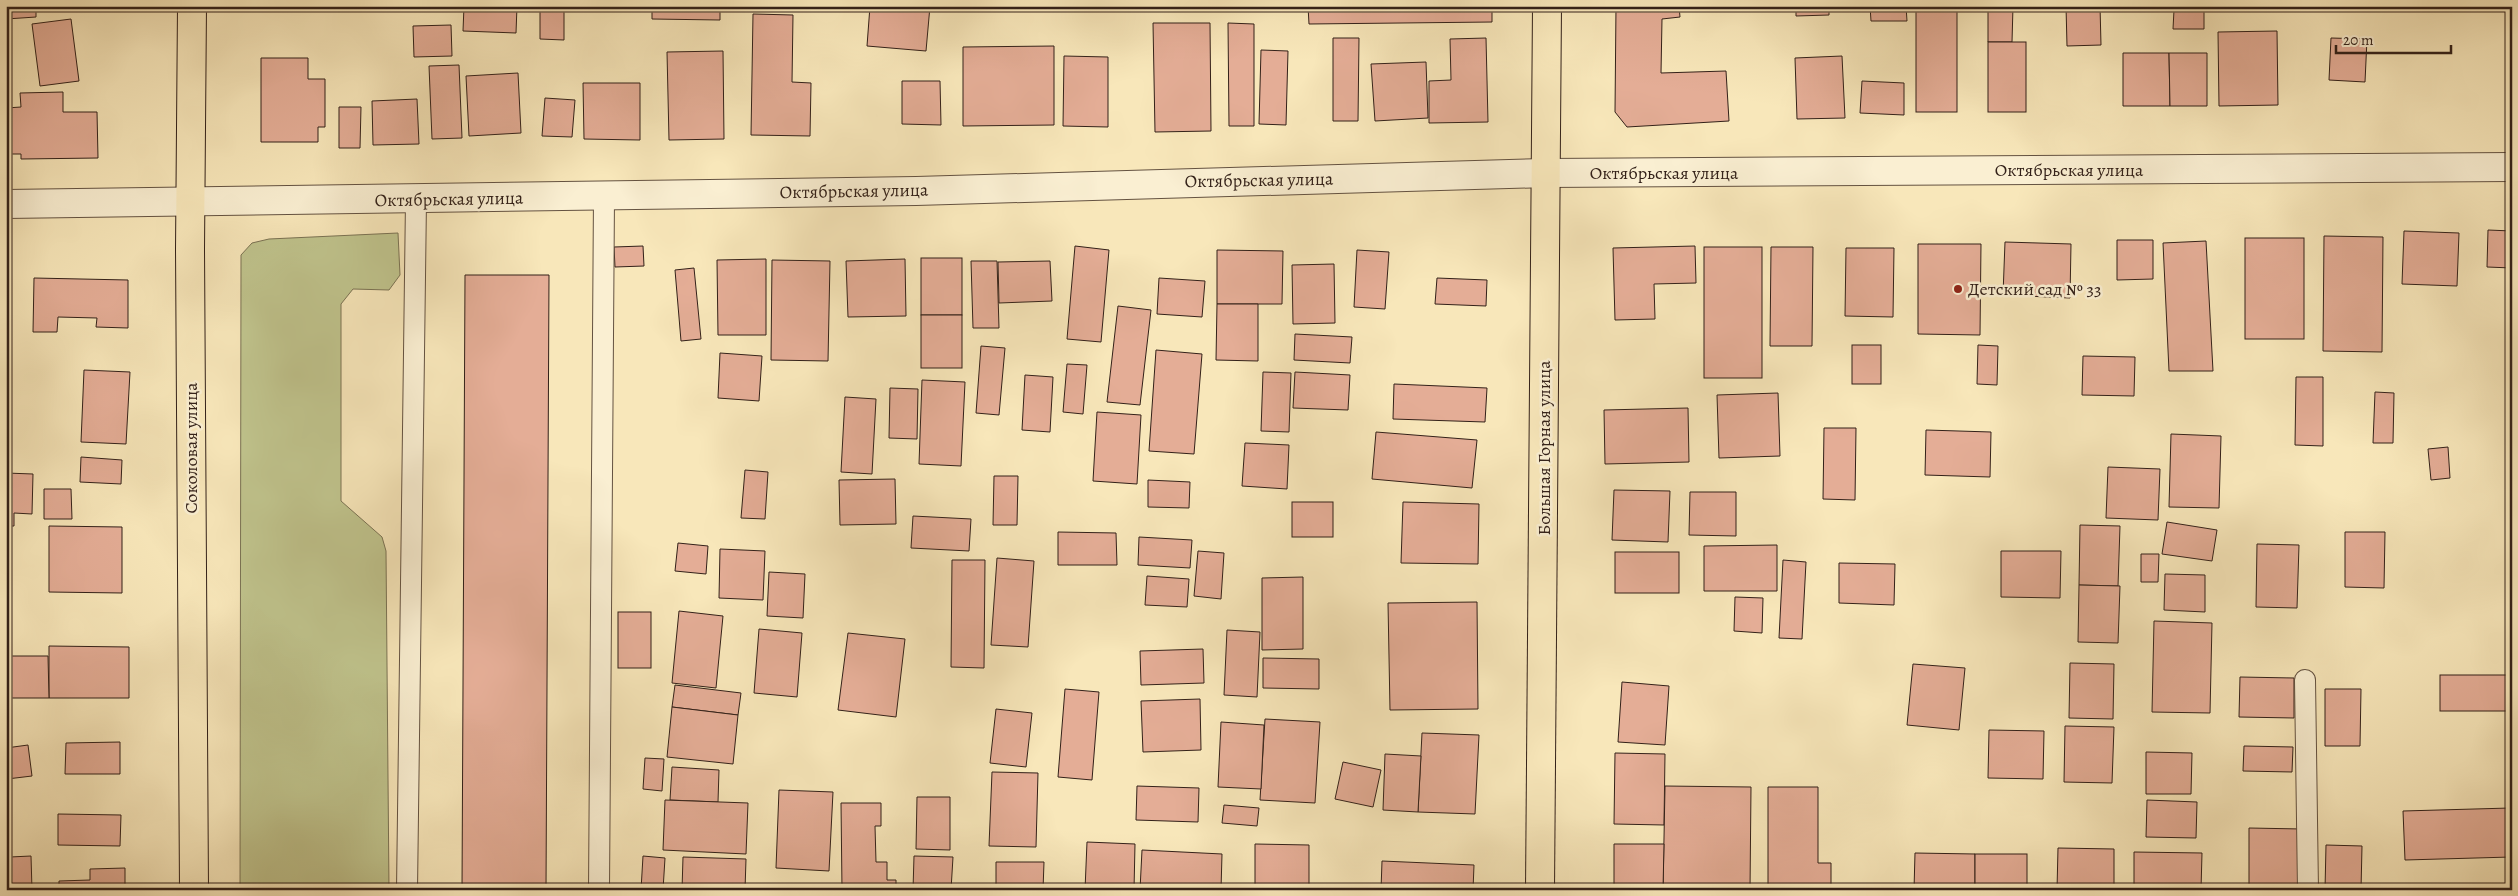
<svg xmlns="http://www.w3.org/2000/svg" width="2518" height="896" font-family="Alegreya,serif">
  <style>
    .green { fill: #c0c48d; stroke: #7a7253 }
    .building { fill: #e4ad96; stroke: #332119 }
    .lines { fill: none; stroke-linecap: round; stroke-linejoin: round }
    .service-casing { stroke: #645241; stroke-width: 22 }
    .minor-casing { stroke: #645241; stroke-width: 30 }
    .primary-casing { stroke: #332119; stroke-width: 30 }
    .service { stroke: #faefd2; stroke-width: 20 }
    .minor { stroke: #faefd2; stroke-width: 28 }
    .primary { stroke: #f8e7ba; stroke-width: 28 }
    .poi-dot { fill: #8f2418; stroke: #faefd2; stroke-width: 2 }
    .labels { text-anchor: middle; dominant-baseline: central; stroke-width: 5; stroke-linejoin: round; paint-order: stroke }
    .street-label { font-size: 18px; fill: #332119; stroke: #faefd2 }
    .poi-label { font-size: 18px; fill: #332119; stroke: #faefd2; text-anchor: start }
  </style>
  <rect width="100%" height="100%" fill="#f8e7ba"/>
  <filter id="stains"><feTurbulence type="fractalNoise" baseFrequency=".004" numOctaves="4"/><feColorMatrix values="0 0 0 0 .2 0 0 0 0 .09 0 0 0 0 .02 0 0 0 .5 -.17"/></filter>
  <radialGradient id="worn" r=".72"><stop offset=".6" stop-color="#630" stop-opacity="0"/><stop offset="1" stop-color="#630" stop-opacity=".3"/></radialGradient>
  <path class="green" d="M398,233L400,275L389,290L353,289L341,304V501L382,537L386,551L389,890H240L241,255L252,243L269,239Z"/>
  <g class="building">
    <path d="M6,6H36V17L6,19Z"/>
    <path d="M314,6H339V10Z"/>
    <path d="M464,6H517L516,33L463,31Z"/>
    <path d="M540,6H564V40L540,39Z"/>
    <path d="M652,6H720V20L652,19Z"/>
    <path d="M870,6H930L926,51L867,46Z"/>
    <path d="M1151,6H1203V11L1151,9Z"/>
    <path d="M1308,6H1492V22L1309,24Z"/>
    <path d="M1616,6H1679L1680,17L1662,19L1661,73L1726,71L1729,121L1627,127L1615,112Z"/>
    <path d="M1796,6H1829V15L1796,16Z"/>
    <path d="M1870,6H1906L1907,21H1871Z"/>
    <path d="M1988,6H2013L2012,42H1988Z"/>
    <path d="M2066,6H2100L2101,45L2067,46Z"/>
    <path d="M2174,10H2204V29H2173Z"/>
    <rect x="1916" y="11" width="41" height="101"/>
    <path d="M753,14L793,15L792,82L811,83L810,136L751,135Z"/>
    <path d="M71,19L79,81L40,86L32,24Z"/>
    <path d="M1153,23H1210L1211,131L1155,132Z"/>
    <path d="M1228,23L1254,24V126H1229Z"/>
    <path d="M451,25L452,56L414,57L413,26Z"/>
    <path d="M2277,31L2278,105L2219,106L2218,32Z"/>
    <path d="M1333,38H1359L1358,121H1333Z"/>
    <path d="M1486,38L1488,122L1429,123V81L1451,80L1450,39Z"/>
    <path d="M2331,38L2367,39L2365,82L2329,80Z"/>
    <rect x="1988" y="42" width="38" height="70"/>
    <path d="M1054,46V125L963,126V47Z"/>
    <path d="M1261,50L1288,51L1286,125L1259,124Z"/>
    <path d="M723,51L724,139L669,140L667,52Z"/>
    <path d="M2123,53H2169L2170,106H2123Z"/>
    <path d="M2169,53H2207V106H2170Z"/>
    <path d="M1064,56L1108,57V127L1063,126Z"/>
    <path d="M1842,56L1845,118L1797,119L1795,58Z"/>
    <path d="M261,58H308V79H325V127H318V142H261Z"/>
    <path d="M1426,62L1428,118L1375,121L1371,64Z"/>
    <path d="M459,65L462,138L432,139L429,66Z"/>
    <path d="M518,73L521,133L469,136L466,76Z"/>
    <path d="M902,81H940L941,125L902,124Z"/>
    <path d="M1862,81L1904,83V115L1860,113Z"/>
    <path d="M583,83H640V140L584,139Z"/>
    <path d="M63,92V112H97L98,158L21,159V154H6V108L21,107L20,93Z"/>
    <path d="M545,98L575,100L572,137L542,136Z"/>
    <path d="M417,99L419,144L373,145L372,101Z"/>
    <path d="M339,107H361L360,148H339Z"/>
    <path d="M2488,230L2512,231V268L2487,267Z"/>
    <path d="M2404,231L2459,233L2457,286L2402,284Z"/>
    <path d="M2324,236L2383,237L2382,352L2323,351Z"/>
    <rect x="2245" y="238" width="59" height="101"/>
    <path d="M2117,240H2153V279L2117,280Z"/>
    <path d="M2206,241L2213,371H2169L2163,243Z"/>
    <path d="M2005,242L2071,244L2070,298L2003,295Z"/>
    <path d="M1918,244H1981L1980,335L1918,334Z"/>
    <path d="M643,246L644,266L615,267L614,247Z"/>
    <path d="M1075,246L1109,250L1101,342L1067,339Z"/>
    <path d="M1695,246L1696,283L1654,284L1655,319L1615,320L1613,248Z"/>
    <rect x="1704" y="247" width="58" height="131"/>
    <path d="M1771,247H1813L1812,346H1770Z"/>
    <path d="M1846,248H1894L1893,317L1845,316Z"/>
    <path d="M1217,250L1283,251L1282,304H1217Z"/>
    <path d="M1357,250L1389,252L1385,309L1354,307Z"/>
    <rect x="921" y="258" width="41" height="57"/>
    <path d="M766,259V335H718L717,260Z"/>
    <path d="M905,259L906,316L848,317L846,261Z"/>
    <path d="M772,260L830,261L828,361L771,360Z"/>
    <path d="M971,261H997L999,328H973Z"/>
    <path d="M1050,261L1052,301L999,303L998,262Z"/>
    <path d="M1334,264L1335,323L1293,324L1292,265Z"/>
    <path d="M694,268L701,339L681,341L675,270Z"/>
    <path d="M465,275H549L546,890H462Z"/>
    <path d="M34,278L128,280V328L96,327L97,318L58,317L57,332H33Z"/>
    <path d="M1159,278L1205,281L1202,317L1157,314Z"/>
    <path d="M1437,278L1487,280L1486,306L1435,304Z"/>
    <path d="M1217,304H1258V361L1216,360Z"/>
    <path d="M1118,306L1151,310L1140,405L1107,402Z"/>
    <rect x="921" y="315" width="41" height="53"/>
    <path d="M1295,334L1352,337L1350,363L1294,360Z"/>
    <rect x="1852" y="345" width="29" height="39"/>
    <path d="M1978,345L1998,346L1997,385L1977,384Z"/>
    <path d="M981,346L1005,348L999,415L976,413Z"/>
    <path d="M1156,350L1202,354L1194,454L1149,451Z"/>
    <path d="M720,353L762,356L759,401L718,398Z"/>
    <path d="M2083,356L2135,357L2134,396L2082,395Z"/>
    <path d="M1067,364L1087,365L1083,414L1063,412Z"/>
    <path d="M84,370L130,372L126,444L81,442Z"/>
    <path d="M1263,372L1291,373L1289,432L1261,431Z"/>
    <path d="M1295,372L1350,375L1348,410L1293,408Z"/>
    <path d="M1025,375L1053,377L1050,432L1022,430Z"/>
    <path d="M2296,377H2323V446L2295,445Z"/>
    <path d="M922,380L965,382L961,466L919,464Z"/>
    <path d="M1394,384L1487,388L1485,422L1393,419Z"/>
    <path d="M890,388L918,389L917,439L889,438Z"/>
    <path d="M2375,392L2394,393L2393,443H2373Z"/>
    <path d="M1778,393L1780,456L1719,458L1717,395Z"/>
    <path d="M845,397L876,399L872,474L841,472Z"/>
    <path d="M1688,408L1689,462L1605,464L1604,410Z"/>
    <path d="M1097,412L1141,415L1137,484L1093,481Z"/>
    <path d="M1824,428H1856L1855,500L1823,499Z"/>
    <path d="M1926,430L1991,432L1990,477L1925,475Z"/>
    <path d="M1376,432L1477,440L1472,488L1372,479Z"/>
    <path d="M2171,434L2221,436L2219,508L2169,507Z"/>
    <path d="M1245,443L1289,445L1287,489L1242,486Z"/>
    <path d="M2448,447L2450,478L2431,480L2428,449Z"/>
    <path d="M81,457L122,460L121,484L80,482Z"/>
    <path d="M2108,467L2160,469L2158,520L2106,518Z"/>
    <path d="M745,470L768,472L765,519L741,518Z"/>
    <path d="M6,473L33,474L32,514L14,513V526H6Z"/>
    <path d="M994,476H1018L1017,525H993Z"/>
    <path d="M895,479L896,524L840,525L839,480Z"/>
    <path d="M1148,480L1190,482L1189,508L1148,507Z"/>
    <path d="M44,489H71L72,519H44Z"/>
    <path d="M1614,490L1670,491L1668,542L1612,540Z"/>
    <path d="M1690,492H1736V536L1689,535Z"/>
    <rect x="1292" y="502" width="41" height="35"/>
    <path d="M1403,502L1479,504L1478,564L1401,563Z"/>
    <path d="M913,516L971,519L969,551L911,548Z"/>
    <path d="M2167,522L2217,530L2212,561L2162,554Z"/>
    <path d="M2080,525L2120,526L2118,586L2079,585Z"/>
    <path d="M49,526L122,527V593L49,592Z"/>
    <path d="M1058,532L1116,533L1117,565H1058Z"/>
    <path d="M2345,532H2385L2384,588L2345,587Z"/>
    <path d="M6,534H10L8,558H6Z"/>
    <path d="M1139,537L1192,540L1190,568L1138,565Z"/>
    <path d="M678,543L708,546L706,574L675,571Z"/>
    <path d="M2257,544L2299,545L2297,608L2256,607Z"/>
    <path d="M1777,545V591H1704V546Z"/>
    <path d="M720,549L765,551L763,600L719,598Z"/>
    <path d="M1198,551L1224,553L1221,599L1194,596Z"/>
    <path d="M2001,551H2061L2060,598L2001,597Z"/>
    <rect x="1615" y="552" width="64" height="41"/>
    <path d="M2141,554H2159L2158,582H2141Z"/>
    <path d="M997,558L1034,561L1028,647L991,645Z"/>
    <path d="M952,560H985L984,668L951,667Z"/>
    <path d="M1783,560L1806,562L1802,639L1779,638Z"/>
    <path d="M1839,563L1895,564L1894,605L1839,603Z"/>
    <path d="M769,572L805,574L803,618L767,616Z"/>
    <path d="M2165,574L2205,575V612L2164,610Z"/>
    <path d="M1147,576L1189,579L1187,607L1145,605Z"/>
    <path d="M1303,577V649L1262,650V578Z"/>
    <path d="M2079,585L2120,586L2118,643L2078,642Z"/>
    <path d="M1735,597L1763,598L1762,633L1734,631Z"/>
    <path d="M1477,602L1478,709L1390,710L1388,603Z"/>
    <path d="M679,611L723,616L716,688L672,683Z"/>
    <rect x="618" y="612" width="33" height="56"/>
    <path d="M2154,621L2212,623L2210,713L2152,712Z"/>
    <path d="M759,629L802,633L797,697L754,693Z"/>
    <path d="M1227,630L1260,632L1257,697L1224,695Z"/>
    <path d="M848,633L905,639L896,717L838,710Z"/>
    <path d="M49,646L129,647V698H49Z"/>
    <path d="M1203,649L1204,683L1141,685L1140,651Z"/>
    <path d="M6,656H48L49,698H6Z"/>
    <path d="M1263,658L1319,659V689L1263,688Z"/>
    <path d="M2070,663L2114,664L2113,719L2069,718Z"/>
    <path d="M1913,664L1965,668L1959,730L1907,725Z"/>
    <rect x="2440" y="675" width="72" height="36"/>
    <path d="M2240,677L2294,678V718L2239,717Z"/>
    <path d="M1622,682L1669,686L1665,745L1618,742Z"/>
    <path d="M675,685L741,693L738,715L672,707Z"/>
    <path d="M1065,689L1099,692L1092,780L1058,777Z"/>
    <path d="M2325,689H2361L2360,746H2325Z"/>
    <path d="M1200,699L1201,750L1143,752L1141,701Z"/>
    <path d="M672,707L738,715L733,764L667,757Z"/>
    <path d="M996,709L1032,713L1026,767L990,763Z"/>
    <path d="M1265,719L1320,722L1315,803L1260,800Z"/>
    <path d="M1221,722L1264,725L1261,789L1218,787Z"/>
    <path d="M2065,726L2114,727L2112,783L2064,782Z"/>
    <path d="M1989,730L2044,731L2043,779L1988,778Z"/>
    <path d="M1422,733L1479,735L1475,814L1418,812Z"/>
    <path d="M120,742V774H65L66,743Z"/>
    <path d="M28,745L32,776L7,779L6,748Z"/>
    <path d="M2244,746L2293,747L2292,772L2243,771Z"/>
    <path d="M2146,752L2192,753L2191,794H2146Z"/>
    <path d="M1615,753L1665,754L1664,825L1614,824Z"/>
    <path d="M1385,754L1421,756L1418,812L1383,810Z"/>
    <path d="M645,758L664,759L662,791L643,789Z"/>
    <path d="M1343,762L1381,770L1373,807L1335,799Z"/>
    <path d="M672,767L719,770L718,802L670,800Z"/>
    <path d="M992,772L1038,773L1036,847L989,846Z"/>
    <path d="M1137,786L1199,788L1198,822L1136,820Z"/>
    <path d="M1665,786L1751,787L1750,890H1663Z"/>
    <path d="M1768,787H1818V863H1831V890H1768Z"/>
    <path d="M779,790L833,792L829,871L776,868Z"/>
    <path d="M917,797H950V850L916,849Z"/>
    <path d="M665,800L748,803L746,854L663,850Z"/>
    <path d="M2147,800L2197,802L2196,838L2146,837Z"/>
    <path d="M841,803H881V826H875L876,862H887V880H896V890H842Z"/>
    <path d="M1224,805L1259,808L1257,826L1222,823Z"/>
    <path d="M2510,808L2511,857L2405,860L2403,811Z"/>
    <path d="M58,814L121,815L120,846L58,845Z"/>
    <path d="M2249,828L2302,829L2301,890H2249Z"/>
    <path d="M1087,842L1135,844L1134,890H1085Z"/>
    <path d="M1255,844L1309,845V890H1255Z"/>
    <path d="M1614,844H1664L1663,890H1614Z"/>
    <path d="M2326,845L2362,846L2361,890H2325Z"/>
    <path d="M2058,848L2114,849V890H2057Z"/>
    <path d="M1142,850L1222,854L1221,890H1140Z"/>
    <path d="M2134,852L2202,853L2201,890H2134Z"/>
    <path d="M1915,853L1975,854V890H1914Z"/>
    <rect x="1975" y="854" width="52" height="36"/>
    <path d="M31,856L32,890H11L10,857Z"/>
    <path d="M643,856L665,858L663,890H641Z"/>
    <path d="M914,856L953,857L951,890H913Z"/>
    <path d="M683,857L746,859L745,890H682Z"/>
    <path d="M1382,861L1474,865L1473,890H1381Z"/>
    <path d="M996,862H1044L1043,890H996Z"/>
    <path d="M125,868V890H59V881L90,880V869Z"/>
  </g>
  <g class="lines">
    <g class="service-casing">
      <g id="service">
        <path d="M2305,680L2308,890"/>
        <path d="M407,890L416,200"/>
        <path d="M599,890L604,197"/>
      </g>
    </g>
    <g class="minor-casing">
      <path id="minor" d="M6,204L916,191L1546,173L2512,167"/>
    </g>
    <g class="primary-casing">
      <g id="primary">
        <path d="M192,6L190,249L194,890"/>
        <path d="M1540,890L1547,6"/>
      </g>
    </g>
    <use href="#service" class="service"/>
    <use href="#minor" class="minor"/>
    <use href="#primary" class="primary"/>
  </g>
  <circle class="poi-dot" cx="1958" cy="289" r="5"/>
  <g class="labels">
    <g class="street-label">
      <text x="2069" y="170">Октябрьская улица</text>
      <text x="1664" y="173">Октябрьская улица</text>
      <text transform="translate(1259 180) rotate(-1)">Октябрьская улица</text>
      <text transform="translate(854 191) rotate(-1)">Октябрьская улица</text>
      <text transform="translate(449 199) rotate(-1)">Октябрьская улица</text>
      <text transform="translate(191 448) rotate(-90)">Соколовая улица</text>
      <text transform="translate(1544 448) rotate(-90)">Большая Горная улица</text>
    </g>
    <g class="poi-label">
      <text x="1968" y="289">Детский сад № 33</text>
    </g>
  </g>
  <rect width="2518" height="896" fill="none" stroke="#f8e7ba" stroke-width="25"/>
  <rect x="8" y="8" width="2503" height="881" fill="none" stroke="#332119" stroke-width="2.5"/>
  <rect x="12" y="12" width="2493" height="871" fill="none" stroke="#332119"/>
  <path d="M2336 45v8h115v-8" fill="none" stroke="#332119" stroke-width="2.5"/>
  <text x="2343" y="45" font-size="15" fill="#332119" stroke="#faefd2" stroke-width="4" paint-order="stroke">20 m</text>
  <rect width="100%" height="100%" filter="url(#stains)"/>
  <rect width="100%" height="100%" fill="url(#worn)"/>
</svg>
